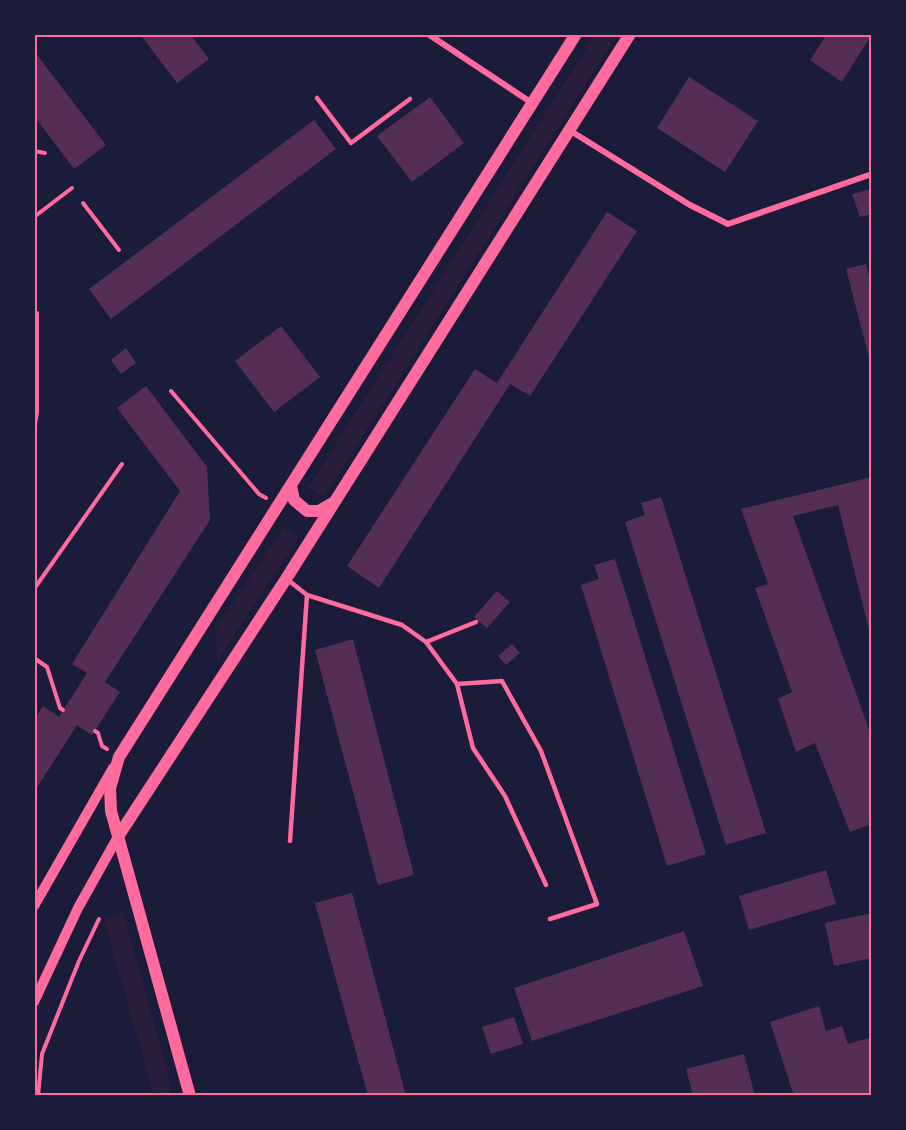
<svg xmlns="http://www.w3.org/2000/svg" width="906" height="1130" font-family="'Fira Sans Condensed',sans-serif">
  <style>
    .green { fill: #2a1e3b }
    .building { fill: #542f53 }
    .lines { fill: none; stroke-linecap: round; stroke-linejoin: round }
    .path { stroke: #ff6b9d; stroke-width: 4 }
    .service { stroke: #ff6b9d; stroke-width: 4.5 }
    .minor { stroke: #ff6b9d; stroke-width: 6 }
    .tertiary { stroke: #ff6b9d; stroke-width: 10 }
    .secondary { stroke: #ff6b9d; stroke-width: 12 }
    .neatline { fill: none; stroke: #ff6b9d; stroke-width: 2 }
  </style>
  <rect width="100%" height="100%" fill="#1b1b3a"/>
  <g class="green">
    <path d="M595,35H617L324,497L308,488Z"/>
    <path d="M283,528L299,537L217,661L216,628Z"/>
    <path d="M123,912L169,1077L170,1095H154L104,920Z"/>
  </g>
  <g class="building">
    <path d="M140,34H190L209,59L177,83Z"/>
    <path d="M827,34H872L842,82L810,60Z"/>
    <path d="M34,51L106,145L74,169L34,116Z"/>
    <path d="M689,77L758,121L725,172L657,128Z"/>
    <path d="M430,97L464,143L412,182L377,136Z"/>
    <path d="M314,120L336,149L111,319L89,289Z"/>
    <path d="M872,189V214L860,217L852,194Z"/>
    <path d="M607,212L637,231L530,396L510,384L379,588L347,566L475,369L497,383Z"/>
    <path d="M866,264L872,287L871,365L846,269Z"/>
    <path d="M281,326L320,377L274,412L235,361Z"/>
    <path d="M126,348L136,363L121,374L111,360Z"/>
    <path d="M146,386L207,467L210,520L105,682L120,692L92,735L77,725L34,792V720L43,706L59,717L87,673L72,664L180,491L117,408Z"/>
    <path d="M872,477V642L838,505L793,516L872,738V824L850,832L815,743L796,752L778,699L792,692L755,588L768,584L741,509Z"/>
    <path d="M661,497L766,833L726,845L625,522L645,515L641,503Z"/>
    <path d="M615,559L706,854L667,866L581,585L599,579L594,565Z"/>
    <path d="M497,591L510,602L487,628L474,617Z"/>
    <path d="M353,639L414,875L378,885L315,650Z"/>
    <path d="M512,644L520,653L506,665L498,656Z"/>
    <path d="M826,870L836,904L749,930L739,896Z"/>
    <path d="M352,893L406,1096H368L315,903Z"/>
    <path d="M872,913V958L834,966L825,923Z"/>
    <path d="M684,931L703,986L532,1041L514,988Z"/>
    <path d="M819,1006L826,1031L842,1026L848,1044L872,1037V1093L864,1096H794L770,1022Z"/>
    <path d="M514,1017L523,1044L491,1054L482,1027Z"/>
    <path d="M744,1054L755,1096H693L686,1069Z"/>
  </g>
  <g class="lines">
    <g class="path">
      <path d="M34,151L45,153"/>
      <path d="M83,203L119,250"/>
      <path d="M34,217L72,188"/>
      <path d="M171,391L259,494L266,498"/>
      <path d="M34,430L37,412V313"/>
      <path d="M34,589L122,464"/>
      <path d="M34,658L47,667L60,708L63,710"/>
      <path d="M95,731L98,733L102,746L107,749"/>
      <path d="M38,1096L42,1054L79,961L99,919"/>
    </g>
    <g class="service">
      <path d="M317,98L351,143L410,99"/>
      <path d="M288,580L307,595L402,625L426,642L457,684L502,681L541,751L597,904L550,919"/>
      <path d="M426,642L476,622"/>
      <path d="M457,684L473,748L505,796L546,885"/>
      <path d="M290,841L307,595"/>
    </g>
    <g class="minor">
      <path d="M428,34L532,103"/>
      <path d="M569,130L690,205L728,224L872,174"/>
    </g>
    <g class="tertiary">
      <path d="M34,906L113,768"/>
      <path d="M34,1002L78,908L119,835"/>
    </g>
    <g class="secondary">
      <path d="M291,486L294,500L307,511H319L331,504"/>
      <path d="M119,835L286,579L630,34"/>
      <path d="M190,1096L111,811L110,788L119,757L576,34"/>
    </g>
  </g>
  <rect width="906" height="1130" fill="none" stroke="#1b1b3a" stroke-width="72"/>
  <rect x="36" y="36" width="834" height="1058" class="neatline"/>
</svg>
